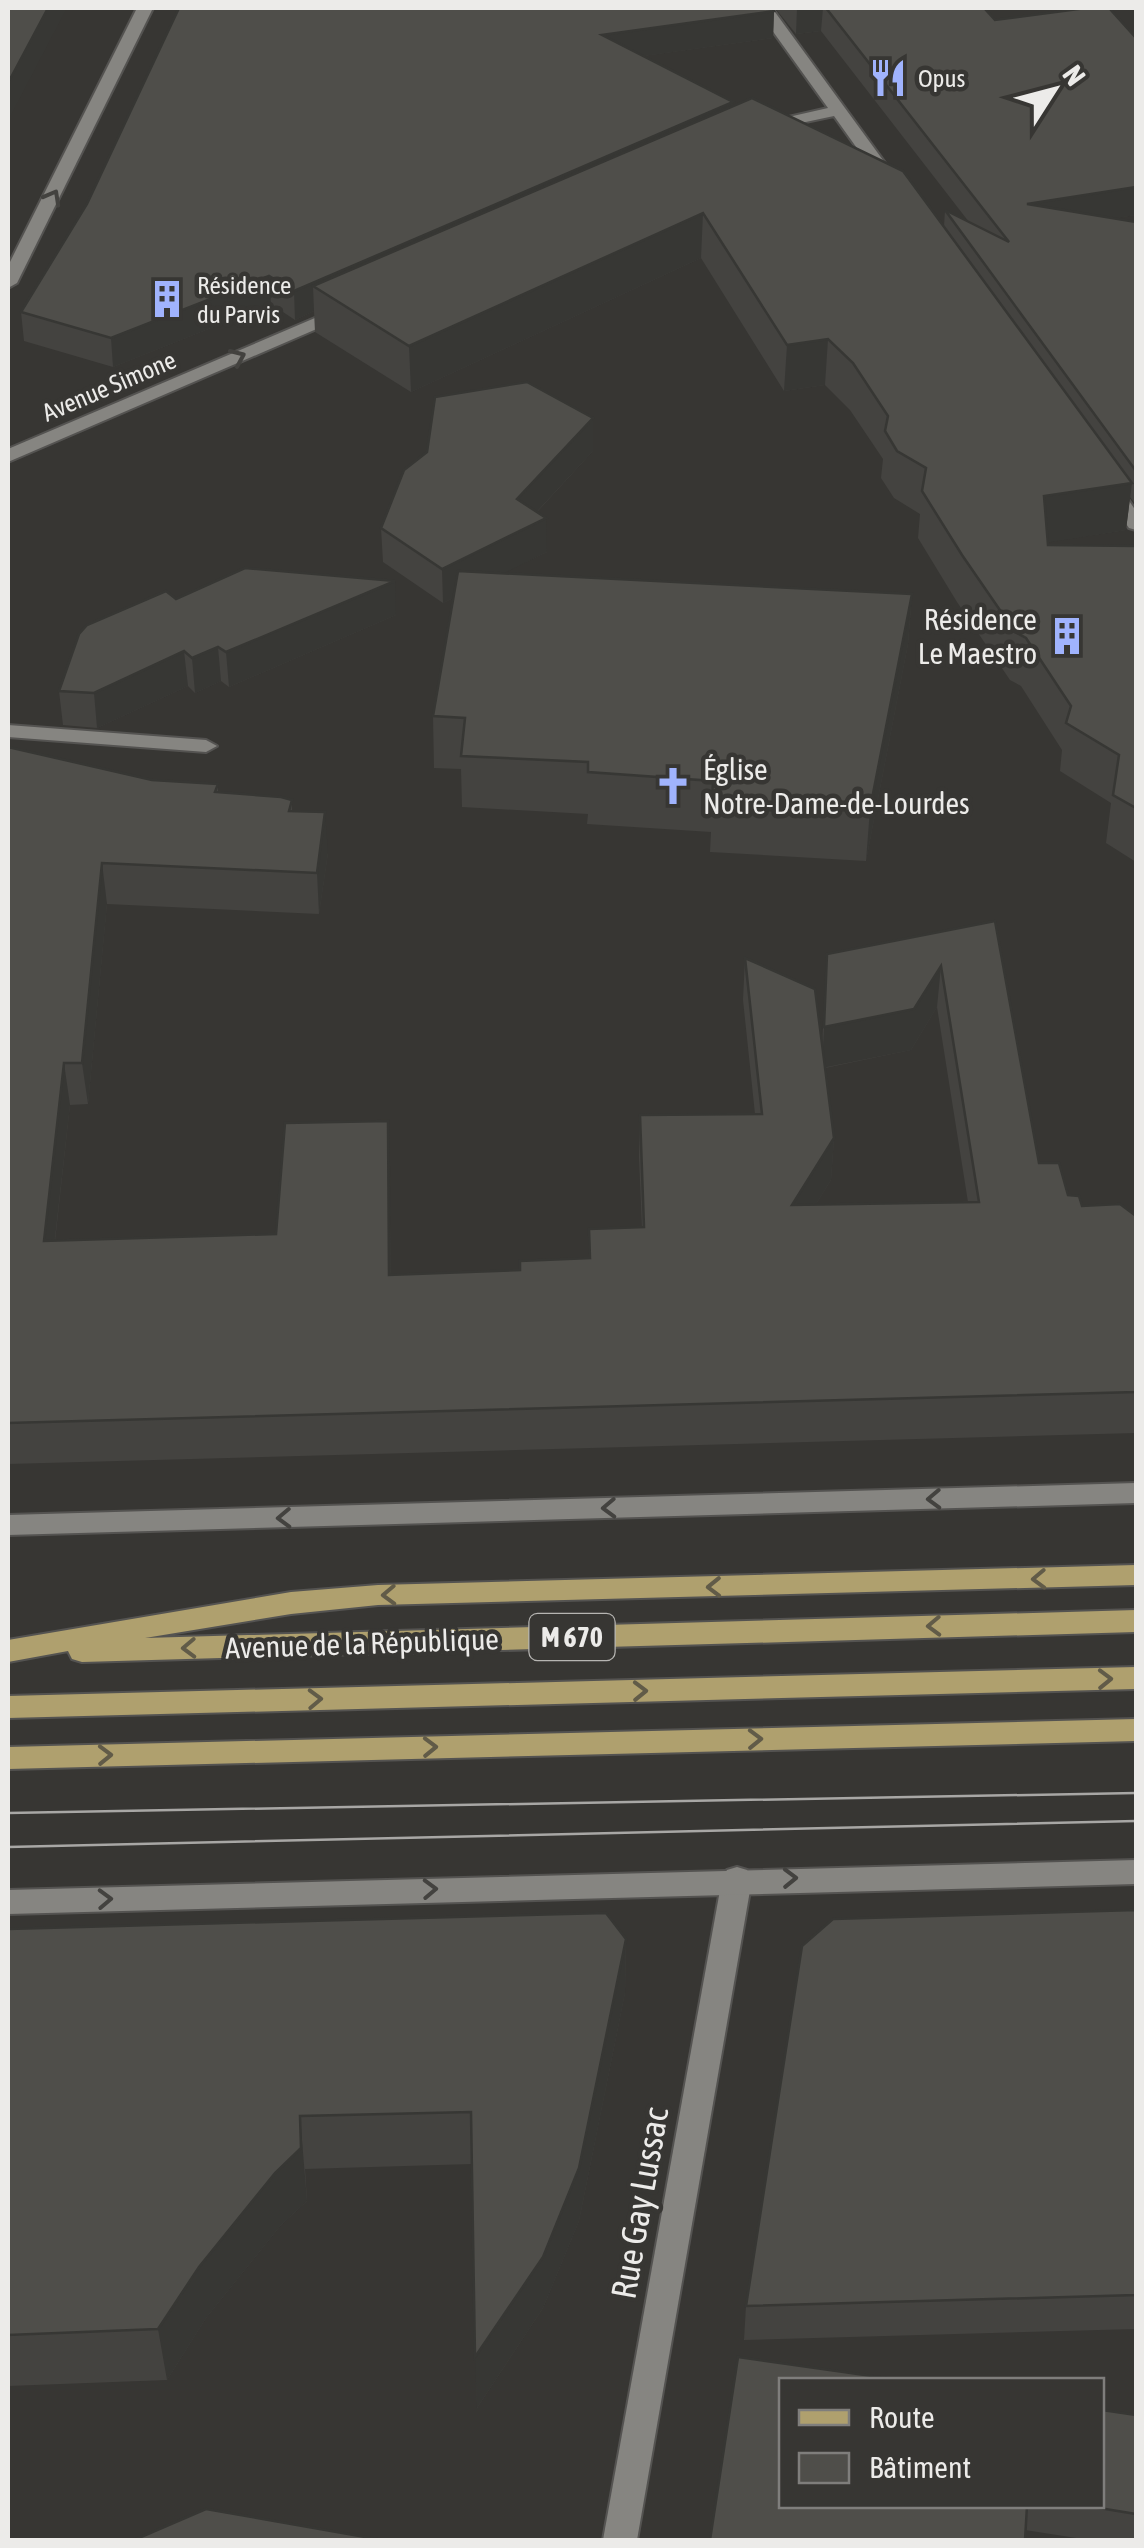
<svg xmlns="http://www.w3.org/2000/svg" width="1144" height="2548" font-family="'Asap Condensed',sans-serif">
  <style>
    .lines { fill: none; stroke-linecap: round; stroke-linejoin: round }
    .lane-casing { stroke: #545351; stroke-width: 4 }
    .street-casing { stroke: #545351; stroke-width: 4 }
    .secondary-casing { stroke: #545351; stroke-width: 4 }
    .primary-casing { stroke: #545351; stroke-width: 4 }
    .lane { fill: #868581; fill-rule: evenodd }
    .street { fill: #868581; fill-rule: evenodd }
    .secondary { fill: #868581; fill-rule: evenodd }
    .primary { fill: #afa06e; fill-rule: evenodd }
    .tram { stroke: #a8a7a5; stroke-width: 2.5 }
    .wall { fill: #444340; fill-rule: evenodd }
    .shaded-wall { fill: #373734 }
    .building { fill: #4f4e4a; stroke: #373734; stroke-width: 2.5 }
    .oneway { stroke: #43423f }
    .oneway2 { stroke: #615b48 }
    .labels { text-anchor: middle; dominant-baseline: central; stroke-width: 9; stroke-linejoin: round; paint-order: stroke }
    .far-poi-label { font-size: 25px; fill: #ecebe9; stroke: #373633; text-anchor: start }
    .far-street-label { font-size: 25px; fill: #ecebe9; stroke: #373633 }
    .shield { fill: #373633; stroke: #b6b5b2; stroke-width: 2.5 }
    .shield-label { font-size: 28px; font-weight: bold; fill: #ecebe9 }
    .poi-label { font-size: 30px; fill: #ecebe9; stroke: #373633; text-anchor: end }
    .street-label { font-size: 30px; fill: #ecebe9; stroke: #373633 }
    .near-street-label { font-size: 35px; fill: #ecebe9; stroke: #373633 }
  </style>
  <rect width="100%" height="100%" fill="#373633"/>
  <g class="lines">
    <g class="lane-casing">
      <path id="lane" d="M8,725L206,740L217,746L206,752L8,737Z"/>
    </g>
    <g class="street-casing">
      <g id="street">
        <path d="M137,8H153L17,283L8,288V266Z"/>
        <path d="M756,8H772L896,178V186H884L834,116L758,132V124L828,108Z"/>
        <path d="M343,306L352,311L349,315L8,462V449Z"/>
        <path d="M1109,480L1116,482L1136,511V530L1129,528L1099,486Z"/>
        <path d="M737,1867L747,1870L752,1879L637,2540H603L722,1879L727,1870Z"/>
      </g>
    </g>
    <g class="secondary-casing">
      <g id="secondary">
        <path d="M1136,1483V1503L8,1535V1515Z"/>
        <path d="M1136,1860V1884L8,1914V1890Z"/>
      </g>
    </g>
    <g class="primary-casing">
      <g id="primary">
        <path d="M1136,1565V1585L378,1605L291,1614L145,1638L1136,1610V1632L82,1662L72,1659L68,1651L8,1662V1640L291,1592L378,1585Z"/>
        <path d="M1136,1667V1689L8,1718V1696Z"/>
        <path d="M1136,1719V1741L8,1769V1747Z"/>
      </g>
    </g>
    <use href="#lane" class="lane"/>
    <use href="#street" class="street"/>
    <use href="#secondary" class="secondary"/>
    <use href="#primary" class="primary"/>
    <g class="tram">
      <path d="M8,1813L1136,1793"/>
      <path d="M8,1847L1136,1821"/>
    </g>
  </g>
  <g class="wall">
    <path d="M775,8H984L995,20L1136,38V215L1114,218L1136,222V505L1130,497L1126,530L1047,542L1048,545L1136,546V862L1106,843L1111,803L1060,771L1062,750L1021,686L1010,680L957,602L918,538L920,514L894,498L881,478L883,459L850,410L825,385L784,391L701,258L411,392L315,332L314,311L295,320L271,304L113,367L24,341L21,312L87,204L774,11L773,38L643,56L733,102V106L944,226L945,210L969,222L821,31L796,34Z"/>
    <path d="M593,451L537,512L547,552L503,573L912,594L908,644L866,861L710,852L711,832L587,824L588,814L462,807L461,769L434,768L433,716L453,598L443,603L383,562L381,528Z"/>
    <path d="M176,599L396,615L229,687L221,681L195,693L188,686L97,728L63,725L59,691Z"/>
    <path d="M8,747L152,780L218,784V792L292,800V811L328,853L319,914L107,904L88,1104L70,1105L55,1241L276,1234L388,1121L391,1275L520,1270L589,1258V1229L642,1228L639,1157L640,1115L755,1114L743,1000L745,958L822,1047L827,954L995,921L1039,1163L1068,1195L1082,1206L1136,1216V1433L8,1464ZM937,1007L968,1202L816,1204L831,1180L834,1138L825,1068L911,1050Z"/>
    <path d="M1136,1910V2329L744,2340L746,2306Z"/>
    <path d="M8,1929L626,1939L625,1993L579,2221L543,2308L477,2408L472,2164L305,2169L307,2201L281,2225L206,2318L167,2380L8,2386Z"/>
    <path d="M1136,2415V2540H1089L1025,2530L782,2506H1102Z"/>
  </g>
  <g class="shaded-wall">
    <path d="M48,8H67L8,121V83Z"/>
    <path d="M797,8H823L821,31L796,34Z"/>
    <path d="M774,11L773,38L601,62L602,35Z"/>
    <path d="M733,102L732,129L313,286L314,311L295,320L294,291Z"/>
    <path d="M1136,187V215L1024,232L1027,204Z"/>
    <path d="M703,213L701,258L411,392L409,346Z"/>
    <path d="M269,276L271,304L113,367L111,338Z"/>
    <path d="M828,339L825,385L784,391L787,345Z"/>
    <path d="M593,418V451L518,532L546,518L547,552L443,603L442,569L517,499Z"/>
    <path d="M1132,483L1126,530L1039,544L1044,496Z"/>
    <path d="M395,581L396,615L229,687L226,652Z"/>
    <path d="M912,594L908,644L866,861L870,809Z"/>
    <path d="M218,647L221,681L195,693L192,658Z"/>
    <path d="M184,651L188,686L97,728L94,693Z"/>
    <path d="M325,812L328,853L319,914L317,873Z"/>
    <path d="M102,863L107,904L88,1104L82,1063Z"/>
    <path d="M941,966L937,1007L911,1050L822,1068L824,1027Z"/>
    <path d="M64,1063L70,1105L50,1282L44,1241Z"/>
    <path d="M388,1121L390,1162L391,1316L389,1275Z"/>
    <path d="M834,1138L831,1180L790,1246L792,1205Z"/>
    <path d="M626,1939L625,1993L579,2221L543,2308L477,2408L475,2357Z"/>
    <path d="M300,2116L307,2201L281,2225L206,2318L167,2380L158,2329Z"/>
  </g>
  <g class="building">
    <path d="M8,8H48L8,83Z"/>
    <path d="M179,8H772L774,11L602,35L733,102L294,291L269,276L111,338L21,312L87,204Z"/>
    <path d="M826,8H984L995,20L1086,8H1109L1136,38V187L1027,204L1136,222V471L945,210L1009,242Z"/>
    <path d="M752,98L903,171L1132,483L1044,496L1048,545L1136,546V808L1113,795L1119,755L1066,723L1071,706L1026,638L1015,632L962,555L922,491L926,468L897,451L885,431L888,416L853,363L828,339L787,345L703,213L409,346L313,286Z"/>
    <path d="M527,382L593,418L517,499L546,518L442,569L381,528L404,470L427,452L435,397Z"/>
    <path d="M245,568L395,581L226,652L218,647L192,658L184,651L94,693L59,691L79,634L87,625L166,591L176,599Z"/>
    <path d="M458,571L912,594L870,809L712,801L713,781L588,772V762L461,756L465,718L433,716Z"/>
    <path d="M8,747L152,780L218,784L215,792L281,797L292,800L289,811L325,812L317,873L102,863L82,1063H64L44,1241L276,1234L285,1123L388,1121L389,1275L520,1270V1261L590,1258L589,1229L644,1227L640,1115L762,1114L745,958L815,989L834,1138L792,1205L979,1202L941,966L914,1009L824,1027L827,954L995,921L1039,1163H1059L1068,1195L1079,1196L1082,1206L1120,1204L1136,1216V1392L8,1423Z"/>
    <path d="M1136,1910V2295L746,2306L802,1946L833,1919Z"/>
    <path d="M606,1913L626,1939L579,2168L543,2257L475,2357L471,2112L300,2116L301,2148L275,2173L199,2267L158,2329L8,2335V1929Z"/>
    <path d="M738,2357L900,2380H782V2506H1027L1025,2540H710Z"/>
    <path d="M1102,2410L1136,2415V2514L1087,2506H1102Z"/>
    <path d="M206,2509L382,2540H134Z"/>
  </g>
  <defs><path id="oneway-chevron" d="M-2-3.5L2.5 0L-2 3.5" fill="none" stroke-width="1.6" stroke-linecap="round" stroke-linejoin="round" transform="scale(2.5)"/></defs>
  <g class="oneway">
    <use href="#oneway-chevron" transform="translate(53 197) rotate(-61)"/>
    <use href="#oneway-chevron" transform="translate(238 357) rotate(-24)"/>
    <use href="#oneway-chevron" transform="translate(934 1499) rotate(178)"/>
    <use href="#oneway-chevron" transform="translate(609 1508) rotate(178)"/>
    <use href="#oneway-chevron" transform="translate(284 1518) rotate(178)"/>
    <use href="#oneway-chevron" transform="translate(790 1878) rotate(-1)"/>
    <use href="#oneway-chevron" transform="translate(430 1889) rotate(-2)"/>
    <use href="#oneway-chevron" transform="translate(105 1899) rotate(-2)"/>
  </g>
  <g class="oneway2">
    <use href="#oneway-chevron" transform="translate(1039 1579) rotate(178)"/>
    <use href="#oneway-chevron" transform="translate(714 1587) rotate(179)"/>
    <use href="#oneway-chevron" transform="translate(389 1595) rotate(178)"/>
    <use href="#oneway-chevron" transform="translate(934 1626) rotate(178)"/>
    <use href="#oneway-chevron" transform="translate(189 1648) rotate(178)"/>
    <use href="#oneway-chevron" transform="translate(1105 1679) rotate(-1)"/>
    <use href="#oneway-chevron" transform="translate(640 1691) rotate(-1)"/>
    <use href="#oneway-chevron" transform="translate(315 1699) rotate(-2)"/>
    <use href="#oneway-chevron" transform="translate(755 1739) rotate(-1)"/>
    <use href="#oneway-chevron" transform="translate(430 1747) rotate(-1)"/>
    <use href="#oneway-chevron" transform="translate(105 1755) rotate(-1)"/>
  </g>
  <defs>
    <g id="restaurant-bare" transform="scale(3)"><path d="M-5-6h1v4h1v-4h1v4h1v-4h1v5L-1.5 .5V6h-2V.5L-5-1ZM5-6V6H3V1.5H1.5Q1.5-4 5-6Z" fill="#a0b3fd" stroke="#373633" stroke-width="2.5" paint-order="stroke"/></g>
    <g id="building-bare" transform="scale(3)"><path d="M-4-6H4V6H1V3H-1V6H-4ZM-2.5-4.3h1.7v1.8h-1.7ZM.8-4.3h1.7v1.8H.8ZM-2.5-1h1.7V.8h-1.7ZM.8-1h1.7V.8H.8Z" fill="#a0b3fd" stroke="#373633" stroke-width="2.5" paint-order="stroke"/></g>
    <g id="church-bare" transform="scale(3)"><path d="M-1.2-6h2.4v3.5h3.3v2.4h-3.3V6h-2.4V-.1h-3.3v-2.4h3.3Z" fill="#a0b3fd" stroke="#373633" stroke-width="2.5" paint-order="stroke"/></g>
  </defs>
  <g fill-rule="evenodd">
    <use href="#restaurant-bare" x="888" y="78"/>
    <use href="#building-bare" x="167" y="299"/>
    <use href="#building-bare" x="1067" y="636"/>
    <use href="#church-bare" x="673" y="786"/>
  </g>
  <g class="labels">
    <g class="far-poi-label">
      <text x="918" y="78">Opus</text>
      <text x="197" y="285">Résidence<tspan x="197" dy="29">du Parvis</tspan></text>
    </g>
    <g class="far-street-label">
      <text transform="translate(109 386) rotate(-23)">Avenue Simone</text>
    </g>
    <rect class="shield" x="529.5" y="1614" width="85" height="46" rx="8"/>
    <g class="shield-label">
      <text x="572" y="1637">M 670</text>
    </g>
    <g class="poi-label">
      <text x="1037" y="619">Résidence<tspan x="1037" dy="34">Le Maestro</tspan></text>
      <text x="703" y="769" text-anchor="start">Église<tspan x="703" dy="34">Notre-Dame-de-Lourdes</tspan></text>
    </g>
    <g class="street-label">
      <text transform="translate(362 1643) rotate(-2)">Avenue de la République</text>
    </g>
    <g class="near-street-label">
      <text transform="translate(639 2203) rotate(-80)">Rue Gay Lussac</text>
    </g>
  </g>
  <rect width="1144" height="2548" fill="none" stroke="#ecebe9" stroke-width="20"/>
  <rect x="779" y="2378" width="325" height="130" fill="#373633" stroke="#7f7e7c" stroke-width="2.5"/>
  <rect x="799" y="2410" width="50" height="15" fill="#afa06e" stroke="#7f7e7c" stroke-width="2.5"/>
  <text x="869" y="2428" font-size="30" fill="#ecebe9">Route</text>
  <rect x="799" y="2453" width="50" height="30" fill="#4f4e4a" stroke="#7f7e7c" stroke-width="2.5"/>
  <text x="869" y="2478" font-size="30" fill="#ecebe9">Bâtiment</text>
  <g transform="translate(1054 90) rotate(54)" stroke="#373633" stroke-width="8" paint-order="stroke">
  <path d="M0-8L18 38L0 25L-18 38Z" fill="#ecebe9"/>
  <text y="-15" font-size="28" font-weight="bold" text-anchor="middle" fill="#ecebe9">N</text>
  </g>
</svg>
